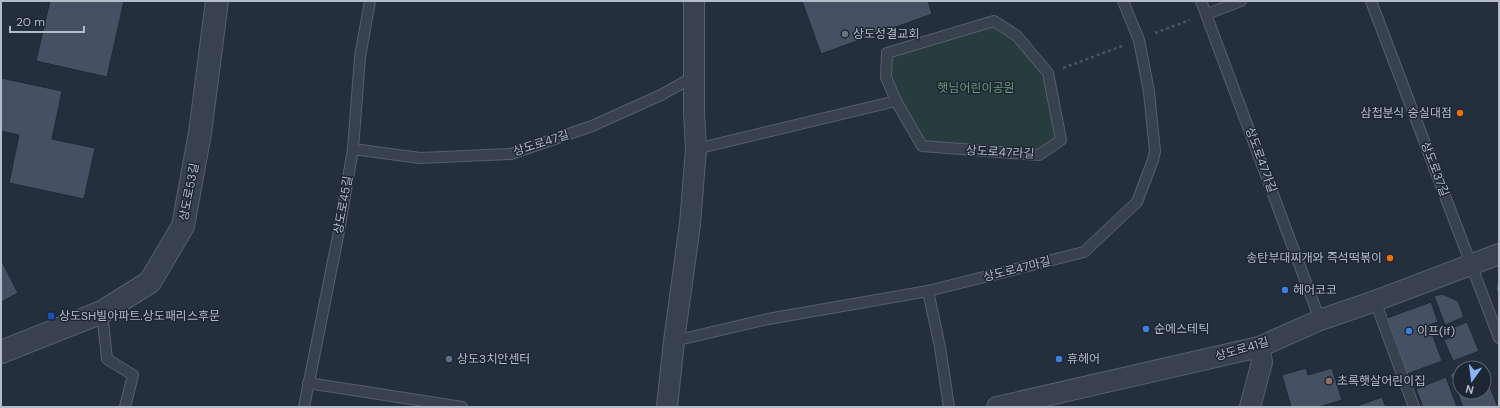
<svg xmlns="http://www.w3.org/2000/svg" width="1500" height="408" font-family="'DM Sans','Noto Sans KR',sans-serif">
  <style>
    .green { fill: #263c3f }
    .building { fill: #455162; stroke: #1f2835 }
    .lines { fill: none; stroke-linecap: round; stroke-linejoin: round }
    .service-casing { stroke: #565f6c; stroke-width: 12 }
    .minor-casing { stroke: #565f6c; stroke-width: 22 }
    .tertiary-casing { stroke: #565f6c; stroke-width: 24 }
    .path { stroke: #44595c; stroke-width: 2.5; stroke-dasharray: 3 3; stroke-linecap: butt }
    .service { stroke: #38414e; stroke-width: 10 }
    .minor { stroke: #38414e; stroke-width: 20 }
    .tertiary { stroke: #38414e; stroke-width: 22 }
    .worship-dot { fill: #6b7280; stroke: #1d2633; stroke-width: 1.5 }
    .food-dot { fill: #e8710a; stroke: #1d2633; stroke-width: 1.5 }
    .shop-dot { fill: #3f7fe0; stroke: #1d2633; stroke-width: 1.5 }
    .transit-dot { fill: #1a4fb4; stroke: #1d2633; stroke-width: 1.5 }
    .service-dot { fill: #5c6f8a; stroke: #1d2633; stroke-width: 1.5 }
    .education-dot { fill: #8d6e63; stroke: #1d2633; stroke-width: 1.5 }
    .labels { text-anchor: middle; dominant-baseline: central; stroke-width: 3; stroke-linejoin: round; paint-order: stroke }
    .poi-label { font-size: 12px; fill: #b4bcc9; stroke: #1d2633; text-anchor: start }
    .park-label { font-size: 12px; fill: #6b9a76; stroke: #1d2633 }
    .street-label { font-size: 12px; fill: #b4bcc9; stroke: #1d2633 }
  </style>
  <rect width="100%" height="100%" fill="#242f3e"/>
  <path class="green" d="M990,22L1008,33L1037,67L1053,101L1059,137L1032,153L924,141L898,101L887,53Z"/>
  <g class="building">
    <path d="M50,1H124L107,77L36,61Z"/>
    <path d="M802,1H928L932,14L821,54Z"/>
    <path d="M1,78L62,91L52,139L95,148L84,199L9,183L19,135L1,131Z"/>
    <path d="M1,260L18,293L1,302Z"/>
    <path d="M1499,276V297L1496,289Z"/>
    <path d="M1442,294L1458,301L1464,317L1445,325L1434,296Z"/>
    <path d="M1431,302L1438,322L1429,325L1442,361L1407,374L1387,318Z"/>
    <path d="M1467,322L1479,351L1453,361L1444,340L1455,335L1452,328Z"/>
    <path d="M1480,362L1482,368H1465Z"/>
    <path d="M1306,368L1308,375L1332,368L1342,400L1319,407H1291L1282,375Z"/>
    <path d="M1460,370V392H1484V372L1498,407H1463L1450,374Z"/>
    <path d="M1446,377L1457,407H1423L1416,389Z"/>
    <path d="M1382,397L1386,407H1354Z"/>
  </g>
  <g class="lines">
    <g class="service-casing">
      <g id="service">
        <path d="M1201,1L1320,320"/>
        <path d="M1371,1L1499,338"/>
        <path d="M1207,14L1241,1"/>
        <path d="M994,21L1017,36L1048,73L1061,140L1039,155L922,146L896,101L886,77L887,53Z"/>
        <path d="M353,149L420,158L511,154L592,126L661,95L693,77"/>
        <path d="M696,149L896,101"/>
        <path d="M928,291L940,347L949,407"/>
        <path d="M1375,301L1414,407"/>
        <path d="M102,312L107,359L133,375L125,407"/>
        <path d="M674,341L768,319L928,291L1084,252L1137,202L1153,160L1155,151L1149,92L1139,40L1123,1"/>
        <path d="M308,383L462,407"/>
        <path d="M304,407L339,231L353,149L360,57L370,1"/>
      </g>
    </g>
    <g class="minor-casing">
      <g id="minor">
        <path d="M667,407L674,341L690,224L696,149L694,112V1"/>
        <path d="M997,407L1259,347L1320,320L1375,301L1499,254"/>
        <path d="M1250,407L1262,362L1259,347"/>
      </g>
    </g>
    <g class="tertiary-casing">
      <path id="tertiary" d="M1,352L102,312L150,282L183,226L200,133L217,1"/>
    </g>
    <g class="path">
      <path d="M1155,33L1190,20"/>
      <path d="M1063,68L1122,46"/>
    </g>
    <use href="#service" class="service"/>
    <use href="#minor" class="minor"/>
    <use href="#tertiary" class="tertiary"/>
  </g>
  <circle class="worship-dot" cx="845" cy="34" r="4"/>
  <g class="food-dot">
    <circle cx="1460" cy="113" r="4"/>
    <circle cx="1390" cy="258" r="4"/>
  </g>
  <g class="shop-dot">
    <circle cx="1285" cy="290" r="4"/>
    <circle cx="1146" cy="329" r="4"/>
    <circle cx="1409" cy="331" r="4"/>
    <circle cx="1059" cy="359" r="4"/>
  </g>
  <rect class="transit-dot" x="47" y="312" width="8" height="8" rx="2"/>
  <circle class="service-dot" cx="449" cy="359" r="4"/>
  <circle class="education-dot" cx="1329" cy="381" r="4"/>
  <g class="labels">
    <g class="poi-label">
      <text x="853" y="34">상도성결교회</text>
      <text x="1452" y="113" text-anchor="end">삼첩분식 숭실대점</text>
      <text x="1382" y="258" text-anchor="end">송탄부대찌개와 즉석떡볶이</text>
      <text x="1293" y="290">헤어코코</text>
      <text x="59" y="316">상도SH빌아파트.상도패리스후문</text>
      <text x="1154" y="329">순에스테틱</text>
      <text x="1417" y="331">이프(if)</text>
      <text x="457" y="359">상도3치안센터</text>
      <text x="1067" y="359">휴헤어</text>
      <text x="1337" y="381">초록햇살어린이집</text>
    </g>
    <g class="park-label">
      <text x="976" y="88">햇님어린이공원</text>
    </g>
    <g class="street-label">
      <text transform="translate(541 143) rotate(-18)">상도로47길</text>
      <text transform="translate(1000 152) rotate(3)">상도로47라길</text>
      <text transform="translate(1261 160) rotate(70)">상도로47가길</text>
      <text transform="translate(1435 169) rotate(69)">상도로37길</text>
      <text transform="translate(189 192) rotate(-79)">상도로53길</text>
      <text transform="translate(343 205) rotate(-80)">상도로45길</text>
      <text transform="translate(1017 269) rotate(-14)">상도로47마길</text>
      <text transform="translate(1242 349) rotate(-16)">상도로41길</text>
    </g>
  </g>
  <rect width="1500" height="408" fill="none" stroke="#b4bcc9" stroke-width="4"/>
  <g transform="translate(1472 380) rotate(194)"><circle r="19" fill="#1d2633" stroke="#59626f"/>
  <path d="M0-3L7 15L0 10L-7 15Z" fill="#8ab4f8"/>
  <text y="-6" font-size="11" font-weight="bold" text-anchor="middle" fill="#b4bcc9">N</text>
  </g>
  <path d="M10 26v6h74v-6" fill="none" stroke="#b4bcc9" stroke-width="2"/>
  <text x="16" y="26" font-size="12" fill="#b4bcc9" stroke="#1d2633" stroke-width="3" paint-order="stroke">20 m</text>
</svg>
